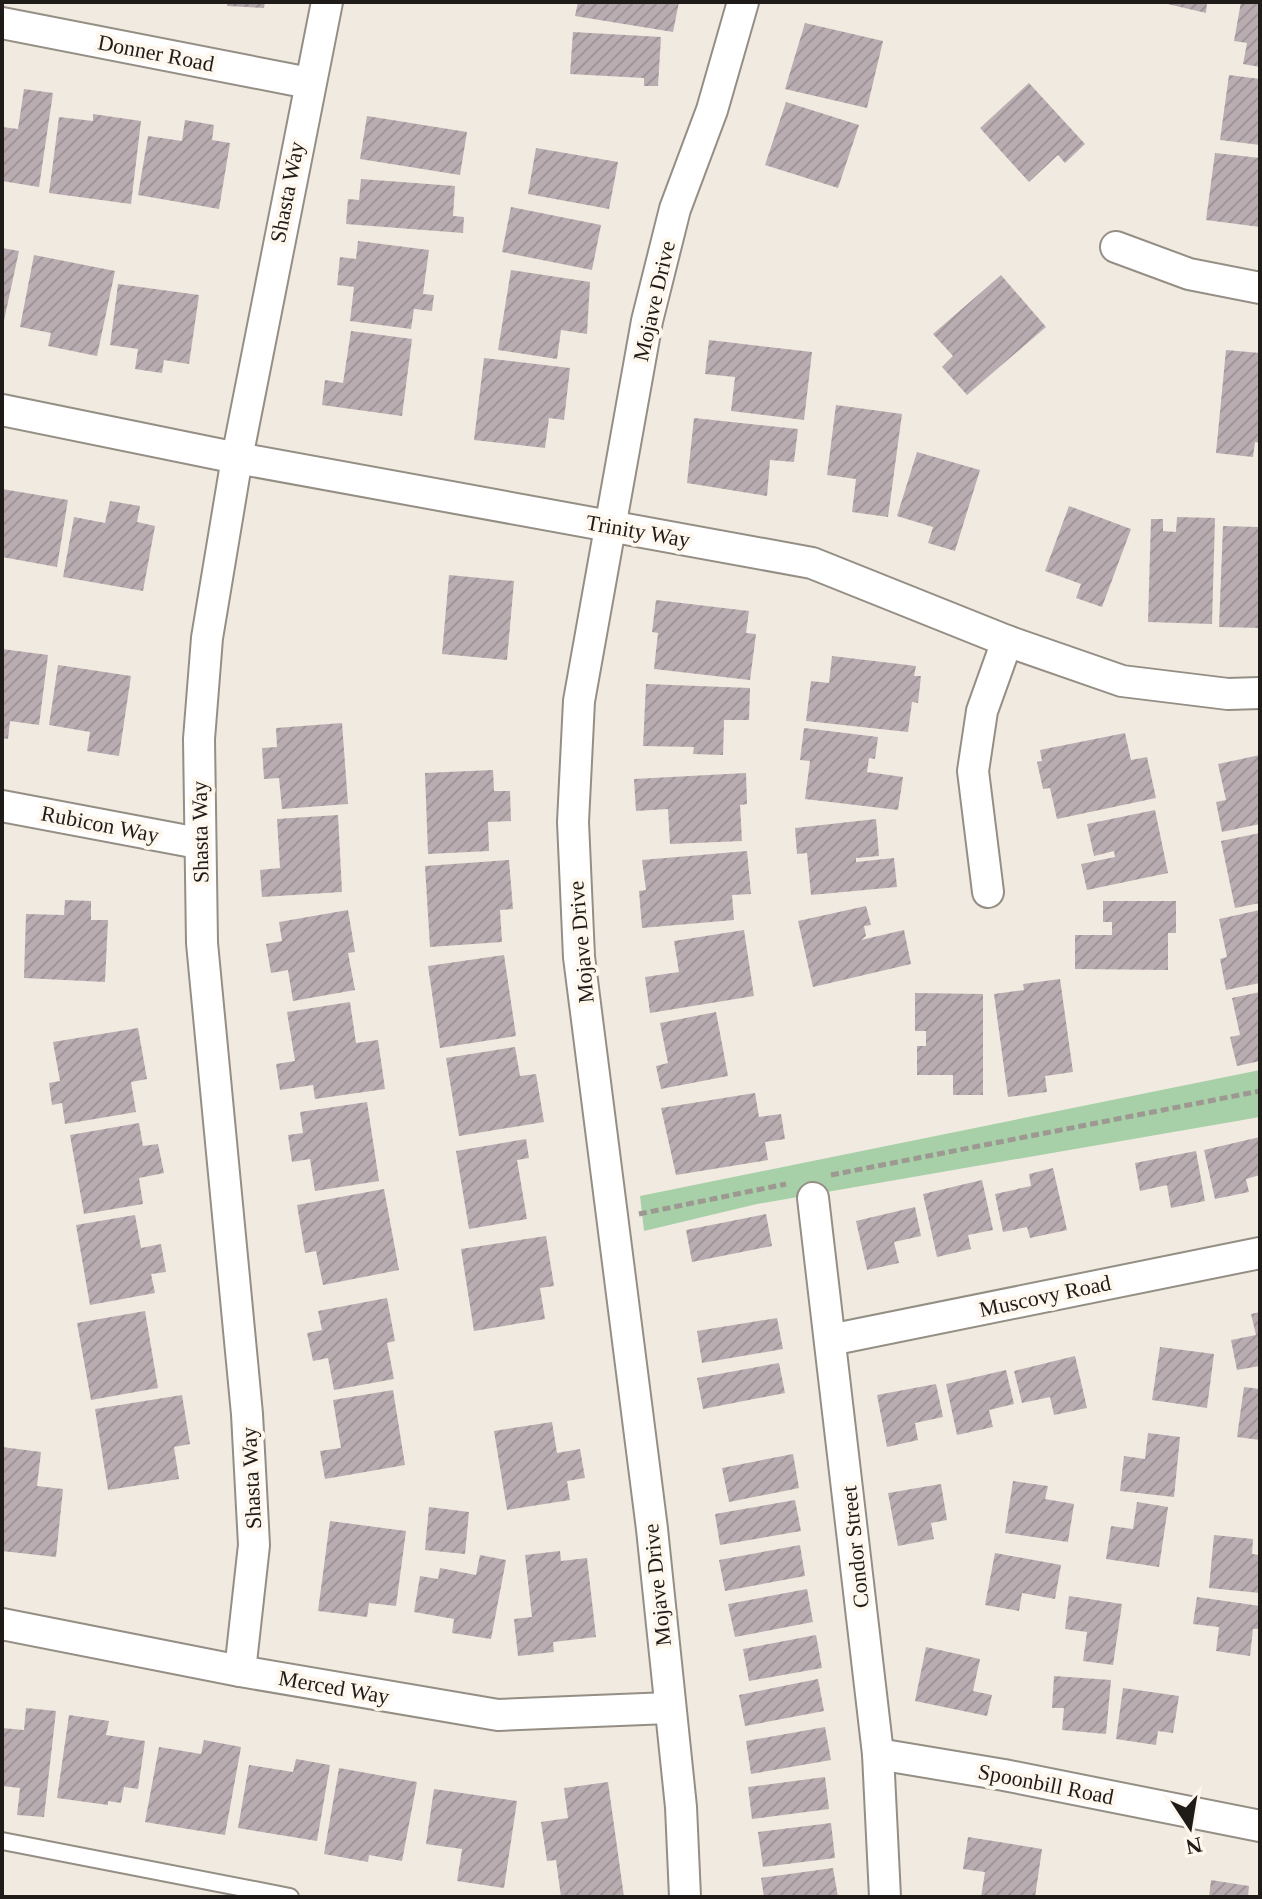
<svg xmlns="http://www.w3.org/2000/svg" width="1262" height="1899" font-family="Georgia,serif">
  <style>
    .green { fill: #a8d0a8 }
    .building { fill: url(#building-hatch) }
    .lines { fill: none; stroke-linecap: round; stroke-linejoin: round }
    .service-casing { stroke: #948e84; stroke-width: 20 }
    .minor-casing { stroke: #948e84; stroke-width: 34 }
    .path { stroke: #9d9891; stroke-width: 5; stroke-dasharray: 8 4; stroke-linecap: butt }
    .service { stroke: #fff; stroke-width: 16 }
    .minor { stroke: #fff; stroke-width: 30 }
    .labels { text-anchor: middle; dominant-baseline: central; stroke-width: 8; stroke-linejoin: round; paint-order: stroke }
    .street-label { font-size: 22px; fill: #1e1b18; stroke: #fef7ed }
  </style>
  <defs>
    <pattern id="building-hatch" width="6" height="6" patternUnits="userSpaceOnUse" patternTransform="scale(2)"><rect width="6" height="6" fill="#baadb1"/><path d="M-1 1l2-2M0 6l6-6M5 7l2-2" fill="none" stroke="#9f9498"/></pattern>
  </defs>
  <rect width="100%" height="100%" fill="#f1eae0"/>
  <path class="green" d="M1260,1070V1117L757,1204L644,1231L640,1196Z"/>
  <g class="building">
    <path d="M227,2H265L264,8L227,6Z"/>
    <path d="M578,2H679L673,32L575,16Z"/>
    <path d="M1159,2H1207L1206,13Z"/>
    <path d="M1241,2H1260V67L1243,64L1247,43L1234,41Z"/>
    <path d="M805,23L883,41L867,108L785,89Z"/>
    <path d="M573,32L661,37L658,86H644V78L570,74Z"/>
    <path d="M1229,75L1260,79V145L1220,140Z"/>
    <path d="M1029,83L1085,144L1065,163L1058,155L1029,182L980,128Z"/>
    <path d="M24,89L53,93L39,187L2,181V127L18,129Z"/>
    <path d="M786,102L859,125L838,188L765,165Z"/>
    <path d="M93,114L141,121L131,204L49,193L59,117L93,121Z"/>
    <path d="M367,116L467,132L460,175L360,159Z"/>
    <path d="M185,120L214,125L212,140L230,143L219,209L138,195L148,136L182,141Z"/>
    <path d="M536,148L618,162L609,209L528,194Z"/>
    <path d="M1215,153L1260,158V227L1206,220Z"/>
    <path d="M361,179L455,186L453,216L464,217L463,233L346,224L348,199L359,200Z"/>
    <path d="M511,207L601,225L592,270L502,252Z"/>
    <path d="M358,241L429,250L423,294L434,295L432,311L414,309L411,329L350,321L354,287L337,285L340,257L356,259Z"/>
    <path d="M2,248L19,251L3,325H2Z"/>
    <path d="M34,255L115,271L97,356L48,346L51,333L20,327Z"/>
    <path d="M511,270L590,282L587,334L561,330L557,359L498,350Z"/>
    <path d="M1001,275L1046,327L967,395L942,367L953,356L933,334Z"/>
    <path d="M118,284L199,295L189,364L164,360L162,373L135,369L138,349L110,345Z"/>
    <path d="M351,331L412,339L402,416L322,405L325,380L343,383Z"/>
    <path d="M709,340L812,352L804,420L731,411L735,377L705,374Z"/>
    <path d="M1226,350L1260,353V443L1255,442L1253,457L1216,453Z"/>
    <path d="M484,358L570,368L564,420L549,418L545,448L474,440Z"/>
    <path d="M836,405L902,414L888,517L852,512L856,479L827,475Z"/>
    <path d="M694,418L798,429L794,462L770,460L767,496L687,483Z"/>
    <path d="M917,452L980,470L955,551L928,543L933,527L897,516Z"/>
    <path d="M2,489L68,500L57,567L2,557Z"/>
    <path d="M110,501L140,506L137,522L155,526L143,591L63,577L74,517L105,523Z"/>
    <path d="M1069,506L1131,529L1102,607L1076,598L1081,584L1045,571Z"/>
    <path d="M1177,517L1215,518L1212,624L1148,622L1151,519H1163V531L1176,532Z"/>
    <path d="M1223,526L1258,527L1260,628L1219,627Z"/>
    <path d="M449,575L514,581L507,660L442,654Z"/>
    <path d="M656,600L749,611L746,633L756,634L750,680L654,669L658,633L652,632Z"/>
    <path d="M2,649L48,655L39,725L10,721L8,739L2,738Z"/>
    <path d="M832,656L916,666L914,676H921L918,703L912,702L908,732L806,721L811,681L829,683Z"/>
    <path d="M58,665L131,676L119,756L87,751L90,732L49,725Z"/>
    <path d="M646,684L750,688L749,720H724L723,755L693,754L694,747L643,746Z"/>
    <path d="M342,723L348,804L282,809L279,778L264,779L262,748L277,747L276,728Z"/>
    <path d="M804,728L878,737L875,759L869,758L867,772L903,777L898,810L805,799L810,761L800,760Z"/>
    <path d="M1125,733L1131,760L1147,757L1156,798L1057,819L1050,788L1043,789L1037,762L1042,761L1040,750Z"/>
    <path d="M1260,755V824L1222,832L1216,802L1226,800L1218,764Z"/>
    <path d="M493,770L494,791H510L511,821L488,822L489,851L428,854L425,773Z"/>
    <path d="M746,773L747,804L740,805L742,841L670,844L668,809L636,811L634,779Z"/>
    <path d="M1155,810L1168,873L1087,890L1081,864L1115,857L1114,851L1094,856L1087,824Z"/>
    <path d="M338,815L342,892L262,897L260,870L280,868L277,819Z"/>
    <path d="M876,819L879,856L856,858V862L894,858L897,887L811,895L807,853L797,854L795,828Z"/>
    <path d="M1260,833V903L1235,908L1221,841Z"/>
    <path d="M747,851L751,894L732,895L734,920L642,928L639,891L646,890L642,860Z"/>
    <path d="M509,860L513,909L500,910L502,942L430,947L425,866Z"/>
    <path d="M65,900L91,901V920H108L105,982L24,978L26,914L64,915Z"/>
    <path d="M1103,901H1176V933H1168V970L1075,969V935H1112V922H1103Z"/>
    <path d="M866,906L871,925L864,926L866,936L861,940L904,930L911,964L813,987L798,921Z"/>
    <path d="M348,910L355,952L348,953L355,990L293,1001L288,970L271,973L266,944L282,941L279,922Z"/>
    <path d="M1260,910V983L1226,990L1220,959L1227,957L1219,919Z"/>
    <path d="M744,930L754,996L650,1013L645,977L679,972L674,941Z"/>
    <path d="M504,955L516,1036L440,1048L428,966Z"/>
    <path d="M1060,979L1073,1072L1045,1076L1047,1092L1008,1097L994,994L1024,990L1023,984Z"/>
    <path d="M1260,992V1061L1237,1066L1230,1037L1240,1035L1232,998Z"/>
    <path d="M915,993L983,994V1095H953V1075H917V1046H926V1031H915Z"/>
    <path d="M350,1002L356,1043L378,1040L385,1089L315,1099L313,1085L280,1090L276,1064L295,1061L287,1012Z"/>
    <path d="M716,1012L728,1076L661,1089L656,1066L668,1063L660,1023Z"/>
    <path d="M138,1028L147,1079L131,1082L136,1112L65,1124L62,1103L52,1105L49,1083L60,1081L53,1042Z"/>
    <path d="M515,1047L520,1076L536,1074L544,1122L459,1136L446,1058Z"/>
    <path d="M755,1093L759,1117L781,1114L785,1139L765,1142L768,1160L676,1175L661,1108Z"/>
    <path d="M367,1102L379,1181L315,1191L310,1159L292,1162L288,1135L303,1133L300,1112Z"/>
    <path d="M139,1123L143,1146L158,1144L164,1173L139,1178L143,1204L84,1214L70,1135Z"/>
    <path d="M1260,1137V1175L1246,1179L1249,1192L1215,1199L1204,1150Z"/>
    <path d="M526,1139L529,1158L517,1160L527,1219L469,1229L456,1151Z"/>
    <path d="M1196,1151L1205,1201L1171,1208L1167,1185L1140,1191L1135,1163Z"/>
    <path d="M1053,1168L1067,1230L1030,1238L1027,1227L1003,1232L995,1194L1031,1186L1029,1174Z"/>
    <path d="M982,1180L993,1230L968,1235L971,1249L937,1257L923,1194Z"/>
    <path d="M384,1189L399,1270L323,1285L316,1251L305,1253L297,1205Z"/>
    <path d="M915,1207L921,1236L894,1242L899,1263L867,1270L856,1221Z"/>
    <path d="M766,1214L772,1246L692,1262L686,1230Z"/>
    <path d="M135,1215L141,1248L161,1244L166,1272L151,1274L155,1293L90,1305L76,1225Z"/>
    <path d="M546,1236L554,1286L540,1288L545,1319L474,1331L461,1249Z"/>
    <path d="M387,1298L395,1341L387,1343L394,1379L334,1390L328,1358L313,1361L307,1333L322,1330L318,1311Z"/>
    <path d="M145,1311L158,1388L91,1400L77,1323Z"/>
    <path d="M1260,1312V1366L1237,1370L1231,1340L1256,1335L1251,1314Z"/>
    <path d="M777,1318L783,1349L702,1363L697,1331Z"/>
    <path d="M1160,1347L1214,1354L1207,1408L1152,1400Z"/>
    <path d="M1075,1356L1087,1408L1054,1415L1050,1397L1022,1403L1014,1371Z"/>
    <path d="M779,1363L785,1393L703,1409L697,1378Z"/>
    <path d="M1006,1370L1014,1404L989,1410L993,1427L957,1435L946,1384Z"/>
    <path d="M936,1384L943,1417L915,1423L918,1440L887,1447L877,1395Z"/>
    <path d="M1244,1387L1260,1389V1440L1237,1437Z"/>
    <path d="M393,1390L405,1465L325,1479L320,1451L341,1448L333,1400Z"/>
    <path d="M182,1395L190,1444L174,1447L179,1479L108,1490L95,1409Z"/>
    <path d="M552,1422L557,1453L580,1449L585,1478L567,1481L570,1500L507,1510L494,1431Z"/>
    <path d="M1148,1433L1180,1437L1174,1497L1120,1491L1124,1456L1145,1459Z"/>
    <path d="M2,1447L41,1452L37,1486L63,1489L56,1557L2,1551Z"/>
    <path d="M793,1454L799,1488L729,1502L722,1468Z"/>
    <path d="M1013,1481L1048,1486L1045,1499L1074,1504L1068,1542L1005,1533Z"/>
    <path d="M941,1484L947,1520L931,1523L934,1539L898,1546L888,1493Z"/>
    <path d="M795,1500L801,1531L720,1545L715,1514Z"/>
    <path d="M1137,1502L1168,1507L1159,1567L1106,1559L1111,1526L1133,1529Z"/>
    <path d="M429,1507L469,1512L465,1554L425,1550Z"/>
    <path d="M330,1521L406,1531L396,1606L369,1603L367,1617L318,1611Z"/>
    <path d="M1214,1535L1253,1539L1252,1554L1260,1555V1593L1209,1588Z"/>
    <path d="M800,1545L805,1576L725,1591L719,1560Z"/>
    <path d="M560,1551L561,1561L587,1558L596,1637L553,1642L554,1652L518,1656L514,1619L532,1617L525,1555Z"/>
    <path d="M995,1553L1061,1565L1055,1599L1022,1593L1019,1611L985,1605Z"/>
    <path d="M480,1555L506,1560L491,1639L452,1633L454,1619L414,1612L420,1576L438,1579L440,1568L476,1575Z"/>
    <path d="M807,1589L813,1622L735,1637L728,1604Z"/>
    <path d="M1069,1596L1122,1604L1113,1665L1083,1661L1087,1632L1065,1629Z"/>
    <path d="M1197,1597L1260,1606V1629H1253L1250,1656L1216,1651L1219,1627L1193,1624Z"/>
    <path d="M816,1635L822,1668L749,1681L743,1649Z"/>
    <path d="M926,1647L980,1659L973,1691L992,1695L987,1716L915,1701Z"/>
    <path d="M1054,1676L1111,1680L1106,1734L1062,1730L1064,1708H1052Z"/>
    <path d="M818,1679L824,1711L745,1726L739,1695Z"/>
    <path d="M1123,1688L1179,1696L1173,1733L1158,1731L1156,1745L1116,1739Z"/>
    <path d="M26,1708L56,1711L44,1817L17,1815L20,1788L2,1786V1728L24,1730Z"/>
    <path d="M69,1715L109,1721L106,1735L145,1741L138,1789L124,1787L121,1803L108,1801V1805L57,1798Z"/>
    <path d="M825,1727L831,1760L751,1774L746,1741Z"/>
    <path d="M204,1740L241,1747L225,1835L145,1822L159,1747L201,1754Z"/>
    <path d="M296,1759L330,1765L317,1841L238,1828L249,1765L293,1772Z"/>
    <path d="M339,1768L417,1782L402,1861L369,1855L368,1862L324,1854Z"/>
    <path d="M825,1777L829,1809L752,1819L748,1787Z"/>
    <path d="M608,1782L624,1897H561L556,1860L547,1861L541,1822L568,1818L564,1788Z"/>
    <path d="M434,1789L517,1801L504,1888L457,1881L462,1849L426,1844Z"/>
    <path d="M831,1823L835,1858L763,1867L758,1832Z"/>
    <path d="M968,1837L1042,1849L1035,1897H981L985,1872L963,1869Z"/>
    <path d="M833,1868L838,1897H764L761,1878Z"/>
    <path d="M1211,1880L1249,1886L1248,1897H1209Z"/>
  </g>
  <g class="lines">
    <g class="service-casing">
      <path id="service" d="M2,1841L290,1897"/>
    </g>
    <g class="minor-casing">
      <g id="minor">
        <path d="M2,23L309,83"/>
        <path d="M1116,247L1189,274L1260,288"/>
        <path d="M2,410L237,458L812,563L1007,641L1122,681L1228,694L1260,693"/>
        <path d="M2,806L198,843"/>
        <path d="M988,892L973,771L982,711L1007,641"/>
        <path d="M813,1198L878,1754L885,1897"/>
        <path d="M830,1340L1260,1253"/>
        <path d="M2,1624L240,1671L498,1715L669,1708"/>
        <path d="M240,1671L254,1545L247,1414L202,943L199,739L207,638L237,458L327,2"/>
        <path d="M878,1754L1004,1775L1260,1826"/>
        <path d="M685,1897L681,1807L652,1529L579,957L573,822L579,701L647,321L675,209L712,110L743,2"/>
      </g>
    </g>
    <g class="path">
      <path d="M831,1175L1260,1091"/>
      <path d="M639,1214L786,1184"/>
    </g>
    <use href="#service" class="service"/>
    <use href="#minor" class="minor"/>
  </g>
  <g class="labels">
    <g class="street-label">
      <text transform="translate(156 53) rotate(11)">Donner Road</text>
      <text transform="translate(287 192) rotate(-79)">Shasta Way</text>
      <text transform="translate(654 301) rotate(-77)">Mojave Drive</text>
      <text transform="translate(638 531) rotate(10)">Trinity Way</text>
      <text transform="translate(100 824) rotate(11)">Rubicon Way</text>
      <text transform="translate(200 832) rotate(-91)">Shasta Way</text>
      <text transform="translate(581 942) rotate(-95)">Mojave Drive</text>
      <text transform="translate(1045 1296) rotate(-12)">Muscovy Road</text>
      <text transform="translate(251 1478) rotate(-93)">Shasta Way</text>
      <text transform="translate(855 1547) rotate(-96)">Condor Street</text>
      <text transform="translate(657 1585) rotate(-96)">Mojave Drive</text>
      <text transform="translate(334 1687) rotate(10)">Merced Way</text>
      <text transform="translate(1046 1784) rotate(11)">Spoonbill Road</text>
    </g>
  </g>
  <rect width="1262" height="1899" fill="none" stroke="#1e1b18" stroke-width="8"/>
  <g transform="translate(1190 1827) rotate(168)" stroke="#fef7ed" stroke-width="6" paint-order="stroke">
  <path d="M0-6L14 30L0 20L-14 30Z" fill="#1e1b18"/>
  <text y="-12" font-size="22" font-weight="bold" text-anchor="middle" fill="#1e1b18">N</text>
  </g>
</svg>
